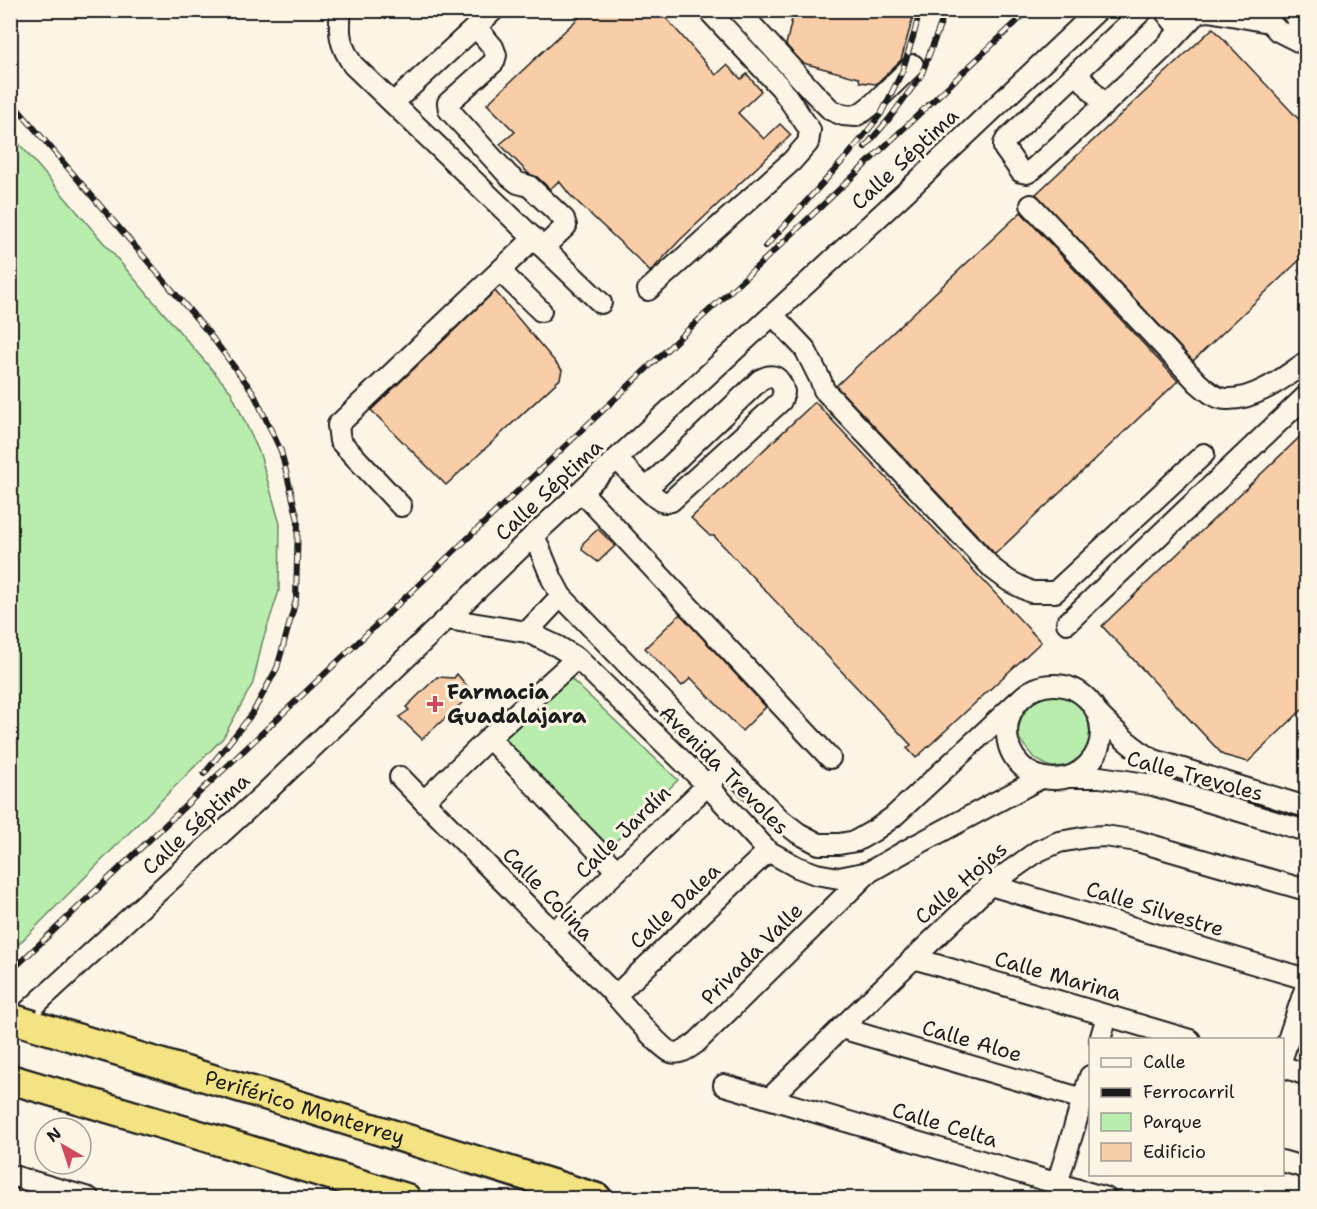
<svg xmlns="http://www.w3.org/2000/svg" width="1317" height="1209" font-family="'Shantell Sans',sans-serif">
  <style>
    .green { fill: #b8edae; stroke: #6a8465; stroke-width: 1.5 }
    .building { fill: #f9cda8; stroke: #1c1c1c; stroke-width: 1.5 }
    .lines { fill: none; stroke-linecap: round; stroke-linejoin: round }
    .minor-casing { stroke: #1c1c1c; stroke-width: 24 }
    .highway-casing { stroke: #1c1c1c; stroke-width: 33 }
    .minor { stroke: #fcf5e5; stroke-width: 20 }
    .highway { stroke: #f4e382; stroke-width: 28 }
    .rail-casing { stroke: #1c1c1c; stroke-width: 6 }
    .rail { stroke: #fcf5e5; stroke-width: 4; stroke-dasharray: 11; stroke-linecap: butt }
    .highway-bridge-casing { stroke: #1c1c1c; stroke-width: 33; stroke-linecap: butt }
    .highway-bridge { stroke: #f4e382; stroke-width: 28 }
    .poi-dot { fill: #d1495b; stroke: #fcf5e5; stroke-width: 2 }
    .labels { text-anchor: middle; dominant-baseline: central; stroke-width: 6; stroke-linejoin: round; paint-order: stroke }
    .street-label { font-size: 21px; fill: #1c1c1c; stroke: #fcf5e5 }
    .poi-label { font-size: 21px; font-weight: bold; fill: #1c1c1c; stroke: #fcf5e5; text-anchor: start }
  </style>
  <rect width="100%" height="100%" fill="#fcf5e5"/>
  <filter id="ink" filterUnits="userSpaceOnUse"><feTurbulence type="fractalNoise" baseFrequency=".0167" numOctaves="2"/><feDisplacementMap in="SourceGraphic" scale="12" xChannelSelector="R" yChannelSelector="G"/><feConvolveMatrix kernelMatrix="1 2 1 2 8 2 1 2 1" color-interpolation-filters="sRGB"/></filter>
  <g filter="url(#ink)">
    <g class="green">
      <path d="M10,133L231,392L260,454L280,524L279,591L262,643L253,683L223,738L11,952Z"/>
      <path d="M568,676L678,780L610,847L502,739Z"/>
      <path d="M1060,695L1074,701L1084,711L1089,723L1090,737L1084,754L1067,766L1050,767L1034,758L1019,739L1018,730L1022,716L1032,703L1044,696Z"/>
    </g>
    <g class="building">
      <path d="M587,10H659L716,75L727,65L741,79L747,74L761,91L738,113L764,139L780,124L791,135L680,240L650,272L639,260L570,195L559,181L550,189L537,177L529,174L500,144L515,132L487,104Z"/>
      <path d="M794,10H915L901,60L876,84L860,82L859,78L803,63L786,45Z"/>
      <path d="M1213,28L1306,127V254L1193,361L1036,194Z"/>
      <path d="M1021,212L1178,381L995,554L836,386Z"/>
      <path d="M495,291L562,370L560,379L446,485L371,410Z"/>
      <path d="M815,402L1041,642L916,758L907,748L911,745L714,536H710L691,518Z"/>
      <path d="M1306,431V706L1248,762L1223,755L1102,626Z"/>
      <path d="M598,529L615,546L598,562L582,550L583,543Z"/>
      <path d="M680,614L766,707L742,731L691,678L682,686L645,648Z"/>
      <path d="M457,674L473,693L422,739L399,717L409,710L406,707L437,677L454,678Z"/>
    </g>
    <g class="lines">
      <g class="minor-casing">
        <g id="minor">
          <path d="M341,10C338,34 340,45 353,65L601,303"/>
          <path d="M738,10L813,92L831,110L843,115L855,116L864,111L873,104L913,65"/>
          <path d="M1143,10L1006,140L1004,144V148L1021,172L1027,173L1032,170L1104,105L1163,49L1192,18L1199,12L1209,11L1269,22"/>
          <path d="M1164,10L1180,30"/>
          <path d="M1290,10L1295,16L1306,43"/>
          <path d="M1260,12L1278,31L1306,45"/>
          <path d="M476,27L493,47L496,55L494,62L448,103L449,110L509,176L518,183L529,186L564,219L566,226L544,247"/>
          <path d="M1077,73L1104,105"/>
          <path d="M393,103L494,10"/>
          <path d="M1031,205L1198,383C1206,390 1216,399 1226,399C1254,401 1285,377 1306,362"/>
          <path d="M500,271L541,311"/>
          <path d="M648,290L792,161L808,143L810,130L781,88L708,10"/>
          <path d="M773,315L805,349L821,381L824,390L993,569L1009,581L1031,592H1055L1204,454"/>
          <path d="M617,459C626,468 651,496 661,501C666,503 667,502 671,501L781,401L784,392C780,377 774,372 760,380L647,488"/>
          <path d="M582,492L830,758"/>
          <path d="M401,506L340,441L338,425L534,238"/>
          <path d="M534,535L552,579L561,596L727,767L781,820L798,833L819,844H839L856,841L875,830L893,817L1017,702"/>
          <path d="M447,619L527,632L557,646L577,658L707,785L768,851L797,867L816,874L839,878L869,872L918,844L1041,778"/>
          <path d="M1067,623L1306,396"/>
          <path d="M527,632L561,596"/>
          <circle cx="1054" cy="732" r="47"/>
          <path d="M1099,715C1116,732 1132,748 1154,760L1306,807"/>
          <path d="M489,738L617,871"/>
          <path d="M400,777C471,849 543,922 614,994C624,1005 661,1049 671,1052C680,1055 689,1048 696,1043L869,872"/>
          <path d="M1069,777H1100L1153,785L1306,831"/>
          <path d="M424,801L489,738L577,658"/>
          <path d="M990,885L1306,979"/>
          <path d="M553,933L617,871L716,777"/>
          <path d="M913,958L1190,1040"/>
          <path d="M615,996L768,851"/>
          <path d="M11,1027L263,795L534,535L909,189L1098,10"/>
          <path d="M841,1028L1090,1101"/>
          <path d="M1100,1040L1107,1016"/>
          <path d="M1282,1058L1306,986"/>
          <path d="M1282,1066L1306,1075"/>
          <path d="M724,1085L1106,1198"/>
          <path d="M770,1098L841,1028L990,885L1038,851L1059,842L1088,837L1105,836L1137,841L1306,890"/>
          <path d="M1282,1161L1306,1168"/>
          <path d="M10,1175L89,1198"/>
          <path d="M1057,1184L1090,1076"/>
        </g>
      </g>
      <g class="highway-casing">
        <g id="highway">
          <path id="s1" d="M33,1025L275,1098L597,1198"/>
          <path d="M10,1079L209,1138L406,1198"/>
        </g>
      </g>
      <use href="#minor" class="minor"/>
      <use href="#highway" class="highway"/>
      <g class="rail-casing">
        <g id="rail">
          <path d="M10,100L208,332L253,392L281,451L298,520L296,600L277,668L252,714L204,774"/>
          <path d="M865,147L889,119L921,76L941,23L944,10"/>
          <path d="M765,247L849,154L881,114L902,72L914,34L920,10"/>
          <path d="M10,972L677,340L774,251L1029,10"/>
        </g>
      </g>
      <use href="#rail" class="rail"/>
      <g class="highway-bridge-casing">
        <path id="highway-bridge" d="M10,1018L33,1025"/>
      </g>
      <use href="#highway-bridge" class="highway-bridge"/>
    </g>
  </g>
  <path class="poi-dot" d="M432 695h6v6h6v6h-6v6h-6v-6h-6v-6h6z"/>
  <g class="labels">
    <g class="street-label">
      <text transform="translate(905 159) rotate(-43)">Calle Séptima</text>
      <text transform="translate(549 490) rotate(-43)">Calle Séptima</text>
      <text transform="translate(724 770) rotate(45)">Avenida Trevoles</text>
      <text transform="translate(1195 776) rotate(15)">Calle Trevoles</text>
      <text transform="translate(196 824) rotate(-43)">Calle Séptima</text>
      <text transform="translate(623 832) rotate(-44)">Calle Jardín</text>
      <text transform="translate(961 883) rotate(-41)">Calle Hojas</text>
      <text transform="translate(548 894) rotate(46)">Calle Colina</text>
      <text transform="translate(675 906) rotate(-43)">Calle Dalea</text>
      <text transform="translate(1155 909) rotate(17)">Calle Silvestre</text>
      <text transform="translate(752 954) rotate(-45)">Privada Valle</text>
      <text transform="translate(1058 976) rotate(16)">Calle Marina</text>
      <text transform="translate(972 1041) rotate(16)">Calle Aloe</text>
      <text stroke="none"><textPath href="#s1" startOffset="284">Periférico Monterrey</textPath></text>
      <text transform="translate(945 1125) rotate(17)">Calle Celta</text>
    </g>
    <g class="poi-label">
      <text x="447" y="692">Farmacia<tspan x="447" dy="24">Guadalajara</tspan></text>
    </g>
  </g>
  <rect width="1317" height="1209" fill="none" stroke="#fcf5e5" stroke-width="36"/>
  <rect x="18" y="18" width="1281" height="1173" fill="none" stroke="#1c1c1c" stroke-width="2" filter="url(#ink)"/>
  <rect x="1089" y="1038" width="195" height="138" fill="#fcf5e5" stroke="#a29e95" stroke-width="1.5"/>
  <rect x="1101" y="1058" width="30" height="9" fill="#fcf5e5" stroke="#a29e95" stroke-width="1.5"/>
  <text x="1143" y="1068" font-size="18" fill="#1c1c1c">Calle</text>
  <rect x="1101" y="1088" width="30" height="9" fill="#1c1c1c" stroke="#a29e95" stroke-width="1.5"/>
  <text x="1143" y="1098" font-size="18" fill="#1c1c1c">Ferrocarril</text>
  <rect x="1101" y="1113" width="30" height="18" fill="#b8edae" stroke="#a29e95" stroke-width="1.5"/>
  <text x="1143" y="1128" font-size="18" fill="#1c1c1c">Parque</text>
  <rect x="1101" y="1143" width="30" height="18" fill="#f9cda8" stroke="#a29e95" stroke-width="1.5"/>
  <text x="1143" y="1158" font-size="18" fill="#1c1c1c">Edificio</text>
  <g transform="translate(63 1146) rotate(321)"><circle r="28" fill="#fcf5e5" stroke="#a29e95" stroke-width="1.5"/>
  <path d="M0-4.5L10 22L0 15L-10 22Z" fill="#d1495b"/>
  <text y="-9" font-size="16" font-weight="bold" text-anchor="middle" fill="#1c1c1c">N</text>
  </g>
</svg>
